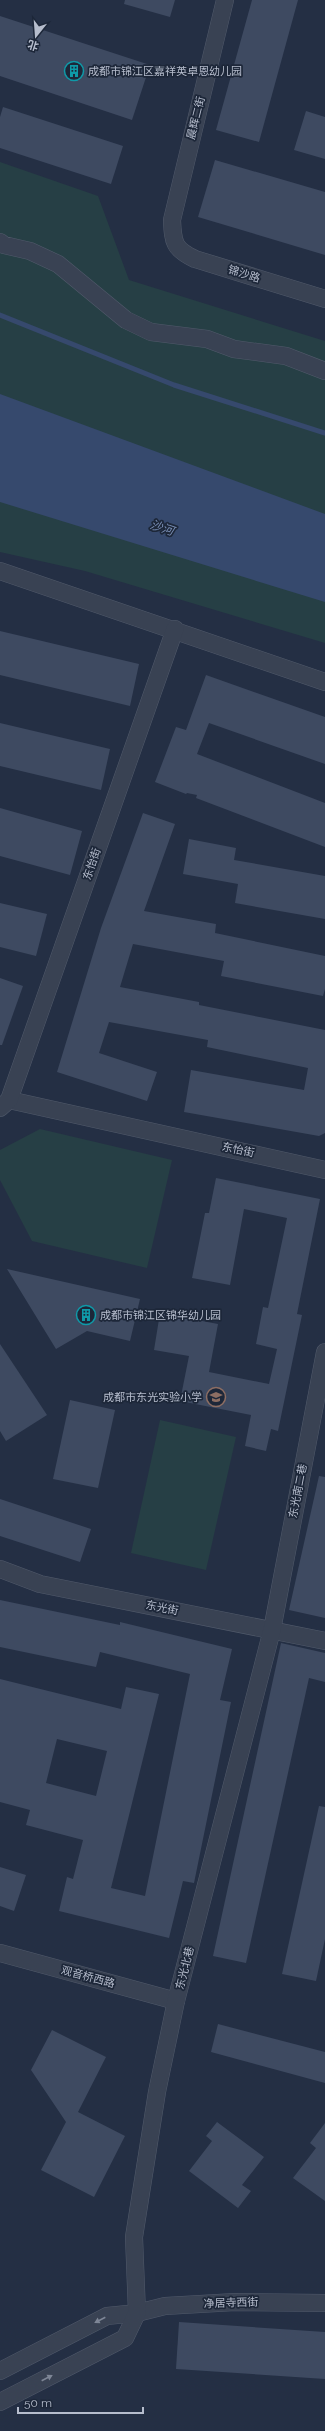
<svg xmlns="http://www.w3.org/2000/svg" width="325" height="2431" font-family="Raleway,'Noto Sans SC',sans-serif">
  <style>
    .green { fill: #263f45 }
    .water { fill: #36496d }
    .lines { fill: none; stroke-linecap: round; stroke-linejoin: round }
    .stream { stroke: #36496d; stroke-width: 5 }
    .building { fill: #3e4a61; fill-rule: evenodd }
    .street-casing { stroke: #515a6b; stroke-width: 18 }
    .street { stroke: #394253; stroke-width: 17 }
    .oneway { fill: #7e8696 }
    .labels { text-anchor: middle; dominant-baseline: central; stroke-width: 3.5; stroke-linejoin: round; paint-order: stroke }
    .poi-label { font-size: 11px; fill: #b6bdcd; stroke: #1d2739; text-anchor: start }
    .street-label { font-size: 11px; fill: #b6bdcd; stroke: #1d2739 }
    .water-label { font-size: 12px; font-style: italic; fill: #7b90b7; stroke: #1d2739 }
  </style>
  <rect width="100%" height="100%" fill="#242f44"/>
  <g class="green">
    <path d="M0,162L98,196L129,280L325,341V643L85,571L0,552Z"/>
    <path d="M40,1129L172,1160L147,1268L32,1241L0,1180V1150Z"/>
    <path d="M160,1420L236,1437L206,1570L131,1553Z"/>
  </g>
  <path class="water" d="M0,394L325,514V602L0,502Z"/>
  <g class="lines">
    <path class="stream" d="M0,315L174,385L325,433"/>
  </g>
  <g class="building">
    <path d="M125,0H175L170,17L124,4Z"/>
    <path d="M252,0H298L259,142L216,130Z"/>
    <path d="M0,16L150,65L132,120L0,76Z"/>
    <path d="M3,107L123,146L111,184L0,148V117Z"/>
    <path d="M306,111L325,117V159L294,150Z"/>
    <path d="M215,160L325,192V255L198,217Z"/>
    <path d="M0,631L139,664L130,706L0,675Z"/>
    <path d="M206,675L325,717V764L209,723L197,754L325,803V847L196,798L197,795L187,793L186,794L155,782L176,727L186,730Z"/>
    <path d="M0,723L110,749L101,790L0,766Z"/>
    <path d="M0,808L82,831L70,875L0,856Z"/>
    <path d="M143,813L175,824L144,911L216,924L215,933L325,956V989L323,996L221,976L224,961L133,944L120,987L199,1002V1005L325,1030V1133L319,1136L184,1112L191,1070L304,1090L308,1068L207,1047L208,1040L109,1022L99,1053L157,1072L147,1101L57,1072L101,928Z"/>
    <path d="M189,839L236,848L234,860L325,876V919L235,903L238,884L183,874Z"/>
    <path d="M0,903L47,914L36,956L0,947Z"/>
    <path d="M0,978L23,986L2,1045H0Z"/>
    <path d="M216,1178L320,1199L297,1314L302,1315L278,1431L271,1429L266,1451L245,1446L251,1415L180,1401L189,1356L154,1350L160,1313L218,1324L209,1372L269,1384L277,1349L256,1344L263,1307L268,1308L287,1218L244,1209L230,1285L192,1278L205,1213H209Z"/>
    <path d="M7,1269L140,1299L130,1341L87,1331L56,1349Z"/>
    <path d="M0,1344L47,1415L6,1441L0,1431Z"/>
    <path d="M70,1400L115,1410L98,1488L53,1479Z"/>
    <path d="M319,1476L325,1477V1618L289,1610Z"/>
    <path d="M0,1499L91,1529L80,1562L0,1536Z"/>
    <path d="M0,1600L120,1625V1622L232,1649L220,1700L231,1702L194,1883L183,1881L169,1938L59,1911L67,1877L73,1879L83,1840L26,1825L30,1810L0,1802V1679L121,1709L126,1687L159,1694L111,1888L145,1896L190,1674L100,1652L96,1667L0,1647ZM57,1739L107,1751L96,1796L46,1783Z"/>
    <path d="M281,1643L325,1653V1682L309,1678L246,1963L213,1956Z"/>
    <path d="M319,1806L325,1807V1939L316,1981L282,1974Z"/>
    <path d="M0,1867L26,1875L14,1911L0,1906Z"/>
    <path d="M218,2024L325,2052V2083L211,2052Z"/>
    <path d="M52,2030L106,2057L78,2112L125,2136L94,2197L41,2170L66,2122L31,2070Z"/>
    <path d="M217,2122L264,2157L242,2185L251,2191L238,2208L189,2171L212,2141L206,2136Z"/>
    <path d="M325,2123V2201L293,2178L316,2148L310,2143Z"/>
    <path d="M179,2322L325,2332V2379L176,2369Z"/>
  </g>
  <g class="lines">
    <g class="street-casing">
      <g id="street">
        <path d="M225,0L172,220C173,243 174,249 195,259L325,299"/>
        <path d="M0,242L4,245L30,251L58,264L126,320L151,332L207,339L234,349L286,356L325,371"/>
        <path d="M0,571L325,682"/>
        <path d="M9,1100L325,1170"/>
        <path d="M0,1108L9,1100L175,629"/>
        <path d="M0,1569L40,1584L325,1641"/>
        <path d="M0,1953L176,2001"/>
        <path d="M0,2371L107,2316L137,2313L165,2306L235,2302L325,2303"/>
        <path d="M0,2402L125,2338L137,2313L134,2237L157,2092L176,2001L272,1630L325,1352"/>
      </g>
    </g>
    <use href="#street" class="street"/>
  </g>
  <defs><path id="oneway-solid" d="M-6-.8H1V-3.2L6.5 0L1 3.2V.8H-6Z"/></defs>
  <g class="oneway">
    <use href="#oneway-solid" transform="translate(100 2320) rotate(153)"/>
    <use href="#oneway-solid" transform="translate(47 2378) rotate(-27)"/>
  </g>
  <defs>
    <g id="building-ring" transform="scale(1)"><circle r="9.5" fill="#1d2739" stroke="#0f9aa8" stroke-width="1.5"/><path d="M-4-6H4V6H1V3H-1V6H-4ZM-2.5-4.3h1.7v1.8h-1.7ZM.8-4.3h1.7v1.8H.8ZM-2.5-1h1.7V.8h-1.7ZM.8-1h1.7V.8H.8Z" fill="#0f9aa8"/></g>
    <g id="school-ring" transform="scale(1)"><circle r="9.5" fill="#1d2739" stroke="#8d6e63" stroke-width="1.5"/><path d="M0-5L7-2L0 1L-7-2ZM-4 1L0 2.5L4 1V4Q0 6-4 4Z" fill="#8d6e63"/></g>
  </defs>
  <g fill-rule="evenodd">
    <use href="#building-ring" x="74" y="71"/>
    <use href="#building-ring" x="86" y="1315"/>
    <use href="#school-ring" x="216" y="1397"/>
  </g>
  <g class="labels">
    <g class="poi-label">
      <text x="88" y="71">成都市锦江区嘉祥英卓恩幼儿园</text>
      <text x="100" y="1315">成都市锦江区锦华幼儿园</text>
      <text x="202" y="1397" text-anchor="end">成都市东光实验小学</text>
    </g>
    <g class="street-label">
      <text transform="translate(196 118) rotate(-76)">晨辉二街</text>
      <text transform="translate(244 274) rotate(17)">锦沙路</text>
      <text transform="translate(92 864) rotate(-71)">东怡街</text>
      <text transform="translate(238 1150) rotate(12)">东怡街</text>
      <text transform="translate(298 1491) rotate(-79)">东光南二巷</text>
      <text transform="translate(162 1608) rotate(11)">东光街</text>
      <text transform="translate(185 1968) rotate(-76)">东光北巷</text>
      <text transform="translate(88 1977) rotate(15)">观音桥西路</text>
      <text transform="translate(231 2303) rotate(-2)">净居寺西街</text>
    </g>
    <g class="water-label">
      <text transform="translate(162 528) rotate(18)">沙河</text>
    </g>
  </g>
  <g transform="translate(36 36) rotate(197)" stroke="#1d2739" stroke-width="3" paint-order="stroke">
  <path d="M0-3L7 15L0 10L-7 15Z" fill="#b6bdcd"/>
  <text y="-6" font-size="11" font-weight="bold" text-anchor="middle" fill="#b6bdcd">北</text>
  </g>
  <path d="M18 2407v6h125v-6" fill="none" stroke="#b6bdcd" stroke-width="2"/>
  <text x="24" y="2407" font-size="12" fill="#b6bdcd" stroke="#1d2739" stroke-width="3" paint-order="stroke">50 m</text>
</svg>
